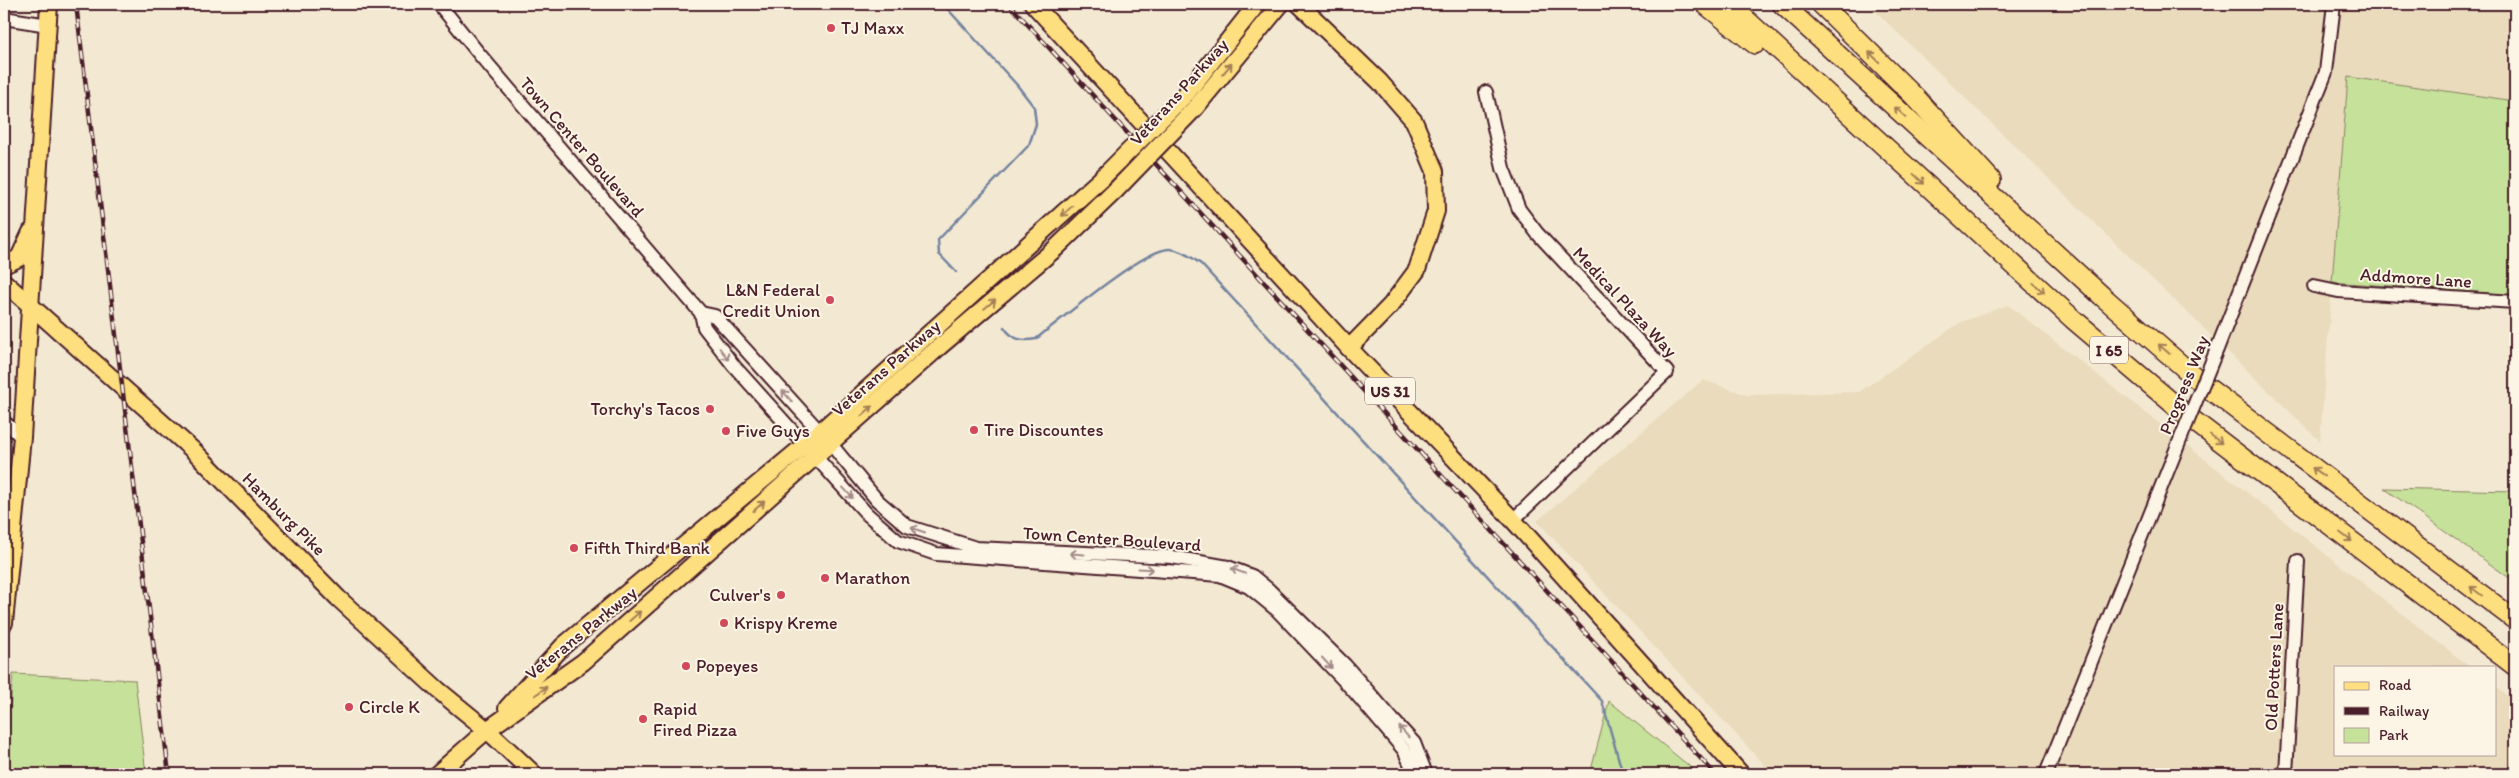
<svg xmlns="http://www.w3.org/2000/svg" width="2519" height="778" font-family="Itim,sans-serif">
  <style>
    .built { fill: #e9dbbc }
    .green { fill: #c6e29a; stroke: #888062 }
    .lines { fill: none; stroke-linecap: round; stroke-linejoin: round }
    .stream { stroke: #73839f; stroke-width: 2.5 }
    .minor-casing { stroke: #4a1f2b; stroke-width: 16 }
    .major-casing { stroke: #4a1f2b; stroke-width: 20 }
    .highway-casing { stroke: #4a1f2b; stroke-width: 22 }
    .minor { stroke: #fcf5e5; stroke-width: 12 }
    .major { stroke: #fddf80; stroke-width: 16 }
    .highway { stroke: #fddf80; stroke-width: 19 }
    .rail-casing { stroke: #4a1f2b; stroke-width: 4.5 }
    .rail { stroke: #fcf5e5; stroke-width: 2.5; stroke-dasharray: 8; stroke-linecap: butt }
    .minor-bridge-casing { stroke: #4a1f2b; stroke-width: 16; stroke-linecap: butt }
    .major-bridge-casing { stroke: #4a1f2b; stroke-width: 20; stroke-linecap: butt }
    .minor-bridge { stroke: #fcf5e5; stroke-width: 12 }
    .major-bridge { stroke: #fddf80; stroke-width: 16 }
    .oneway { stroke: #a47f56 }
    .oneway2 { stroke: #a38a88 }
    .poi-dot { fill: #d1495b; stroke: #fcf5e5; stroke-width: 2 }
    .labels { text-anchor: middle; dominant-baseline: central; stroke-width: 4; stroke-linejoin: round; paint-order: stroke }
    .shield { fill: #fcf5e5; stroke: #7f5f63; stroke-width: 1 }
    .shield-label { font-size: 16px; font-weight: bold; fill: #4a1f2b }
    .poi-label { font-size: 18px; fill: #4a1f2b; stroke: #fcf5e5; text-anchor: start }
    .street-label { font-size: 18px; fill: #4a1f2b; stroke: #fcf5e5 }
  </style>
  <rect width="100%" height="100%" fill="#f3e9d2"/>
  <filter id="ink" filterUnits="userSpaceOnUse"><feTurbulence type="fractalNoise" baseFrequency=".02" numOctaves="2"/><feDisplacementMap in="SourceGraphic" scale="10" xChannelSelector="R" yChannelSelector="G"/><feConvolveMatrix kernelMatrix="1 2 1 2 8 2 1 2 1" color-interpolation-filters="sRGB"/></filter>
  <g filter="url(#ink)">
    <g class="built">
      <path d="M1868,4H2515V101L2348,77L2320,441Z"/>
      <path d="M2008,305L2470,667H2335V754H2495V686L2515,702V774H1773L1537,521L1703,380L1747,395L1859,392L1961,322Z"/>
    </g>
    <g class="green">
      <path d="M2348,77L2515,101V295L2332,282Z"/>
      <path d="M2384,488L2515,491V582Z"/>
      <path d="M13,674L135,680L146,774H4Z"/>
      <path d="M1609,701L1699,774H1590Z"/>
    </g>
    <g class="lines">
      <g class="stream">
        <path d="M943,4L1017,85L1034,107L1036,124L1029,145L938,240L939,254L956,272"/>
        <path d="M1004,327C1012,339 1021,342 1036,339C1059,321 1144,248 1170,249C1181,250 1193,258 1201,264L1602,701L1622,771L1620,774"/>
        <path d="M1693,774L1697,770"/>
      </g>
      <g class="minor-casing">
        <g id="minor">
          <path d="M439,4L480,55L701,313L704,327L734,366L867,514L898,541L936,554L1220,575L1249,587L1277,610L1353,690L1404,750L1415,774"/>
          <path d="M4,18L48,25"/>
          <path d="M1486,92L1503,168L1519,209L1537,233L1667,372L1513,520"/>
          <path d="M2314,286L2338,291L2515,302"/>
          <path d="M701,313L715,316L830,443L877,500L907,526L976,548L1172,557L1228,567L1252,576L1269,590L1345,665L1393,720L1414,743L1426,774"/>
          <path d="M2217,349L2326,72L2334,4"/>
          <path d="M4,422L22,437"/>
          <path d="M2046,774L2176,450"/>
          <path d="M2286,774L2298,561"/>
        </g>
      </g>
      <g class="major-casing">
        <g id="major">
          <path d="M1033,4L1349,348L1513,520L1741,774"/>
          <path d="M1299,4L1380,82L1414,121L1435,171L1436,211L1417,270L1391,305L1349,348"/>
          <path d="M1186,94L1257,4"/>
          <path d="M1196,107L1281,4"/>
          <path d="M4,265L19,258L31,232"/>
          <path d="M4,282L195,452L338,598L438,690L487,730L534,774"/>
          <path d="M4,623L22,437L49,4"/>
          <path d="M507,708L563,646L812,439L1102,178"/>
          <path d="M437,774L487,730L583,662L939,347L1056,248L1116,190"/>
        </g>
      </g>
      <g class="highway-casing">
        <g id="highway">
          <path d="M1705,4L1755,44"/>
          <path d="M1729,4L2073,319L2190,418L2515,666"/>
          <path d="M1782,4L2102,296L2204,385L2515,620"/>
          <path d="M1821,4L1916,98L1991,180"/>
        </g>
      </g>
      <use href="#minor" class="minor"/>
      <use href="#major" class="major"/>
      <use href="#highway" class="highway"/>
      <g class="rail-casing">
        <g id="rail">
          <path d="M76,4L169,774"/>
          <path d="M1009,4L1715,774"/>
        </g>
      </g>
      <use href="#rail" class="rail"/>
      <g class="minor-bridge-casing">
        <path id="minor-bridge" d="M2176,450L2217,349"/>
      </g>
      <g class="major-bridge-casing">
        <g id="major-bridge">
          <path d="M1102,178L1186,94"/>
          <path d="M1116,190L1196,107"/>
        </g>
      </g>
      <use href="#minor-bridge" class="minor-bridge"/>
      <use href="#major-bridge" class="major-bridge"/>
    </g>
    <defs><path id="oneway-shaft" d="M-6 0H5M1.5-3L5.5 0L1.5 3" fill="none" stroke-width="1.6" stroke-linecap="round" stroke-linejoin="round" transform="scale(1.25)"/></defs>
    <g class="oneway">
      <use href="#oneway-shaft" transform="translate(1874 57) rotate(-135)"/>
      <use href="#oneway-shaft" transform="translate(1227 69) rotate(-50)"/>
      <use href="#oneway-shaft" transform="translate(1900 112) rotate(-138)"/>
      <use href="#oneway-shaft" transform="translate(1919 179) rotate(43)"/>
      <use href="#oneway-shaft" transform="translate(1067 211) rotate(137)"/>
      <use href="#oneway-shaft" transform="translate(2039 288) rotate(42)"/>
      <use href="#oneway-shaft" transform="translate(990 304) rotate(-40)"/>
      <use href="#oneway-shaft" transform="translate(2164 349) rotate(-139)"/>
      <use href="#oneway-shaft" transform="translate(867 411) rotate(-41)"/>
      <use href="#oneway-shaft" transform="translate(2216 439) rotate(37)"/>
      <use href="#oneway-shaft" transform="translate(2318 472) rotate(-144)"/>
      <use href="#oneway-shaft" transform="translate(759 506) rotate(-42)"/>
      <use href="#oneway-shaft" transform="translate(2346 537) rotate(37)"/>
      <use href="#oneway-shaft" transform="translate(2476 591) rotate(-143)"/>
      <use href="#oneway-shaft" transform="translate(635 616) rotate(-41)"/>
      <use href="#oneway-shaft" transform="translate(541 691) rotate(-35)"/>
    </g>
    <g class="oneway2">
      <use href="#oneway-shaft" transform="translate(724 354) rotate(53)"/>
      <use href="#oneway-shaft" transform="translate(787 396) rotate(-132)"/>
      <use href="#oneway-shaft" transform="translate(848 493) rotate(48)"/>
      <use href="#oneway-shaft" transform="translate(918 530) rotate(-161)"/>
      <use href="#oneway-shaft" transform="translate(1077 554) rotate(-176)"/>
      <use href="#oneway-shaft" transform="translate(1146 569) rotate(3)"/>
      <use href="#oneway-shaft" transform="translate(1238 571) rotate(-159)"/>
      <use href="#oneway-shaft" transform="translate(1327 663) rotate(47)"/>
      <use href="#oneway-shaft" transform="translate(1404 732) rotate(-131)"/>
    </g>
  </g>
  <g class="poi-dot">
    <circle cx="831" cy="28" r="5"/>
    <circle cx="830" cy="300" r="5"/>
    <circle cx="710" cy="409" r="5"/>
    <circle cx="974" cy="430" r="5"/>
    <circle cx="726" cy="431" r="5"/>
    <circle cx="574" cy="548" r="5"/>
    <circle cx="825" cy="578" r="5"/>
    <circle cx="781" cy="595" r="5"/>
    <circle cx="724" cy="623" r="5"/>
    <circle cx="686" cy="666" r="5"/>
    <circle cx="349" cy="707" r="5"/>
    <circle cx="643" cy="719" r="5"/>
  </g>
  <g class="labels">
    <g class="shield">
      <rect x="2090" y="336.5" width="38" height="27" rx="4"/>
      <rect x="1365" y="377.5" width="50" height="27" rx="4"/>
    </g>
    <g class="shield-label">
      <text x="2109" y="350">I 65</text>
      <text x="1390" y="391">US 31</text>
    </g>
    <g class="poi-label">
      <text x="841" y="28">TJ Maxx</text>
      <text x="820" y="290" text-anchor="end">L&amp;N Federal<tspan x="820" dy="21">Credit Union</tspan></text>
      <text x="700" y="409" text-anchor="end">Torchy's Tacos</text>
      <text x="984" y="430">Tire Discountes</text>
      <text x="736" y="431">Five Guys</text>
      <text x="584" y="548">Fifth Third Bank</text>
      <text x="835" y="578">Marathon</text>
      <text x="771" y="595" text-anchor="end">Culver's</text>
      <text x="734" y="623">Krispy Kreme</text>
      <text x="696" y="666">Popeyes</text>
      <text x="359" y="707">Circle K</text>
      <text x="653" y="709">Rapid<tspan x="653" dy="21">Fired Pizza</tspan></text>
    </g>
    <g class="street-label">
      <text transform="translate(1179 92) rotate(-48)">Veterans Parkway</text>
      <text transform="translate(582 147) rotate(49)">Town Center Boulevard</text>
      <text transform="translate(2416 278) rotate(4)">Addmore Lane</text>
      <text transform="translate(1625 302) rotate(47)">Medical Plaza Way</text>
      <text transform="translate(886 368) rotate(-41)">Veterans Parkway</text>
      <text transform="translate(2184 385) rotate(-68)">Progress Way</text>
      <text transform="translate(284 514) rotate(45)">Hamburg Pike</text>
      <text transform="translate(1112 539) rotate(4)">Town Center Boulevard</text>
      <text transform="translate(581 633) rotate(-39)">Veterans Parkway</text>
      <text transform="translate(2274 667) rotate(-87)">Old Potters Lane</text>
    </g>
  </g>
  <rect width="2519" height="778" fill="none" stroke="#fcf5e5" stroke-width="20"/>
  <rect x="10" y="10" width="2499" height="758" fill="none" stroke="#4a1f2b" stroke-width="2" filter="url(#ink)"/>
  <rect x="2334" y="666" width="162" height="90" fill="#fcf5e5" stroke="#b59f9b"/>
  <rect x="2344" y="682" width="25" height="8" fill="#fddf80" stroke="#b59f9b"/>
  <text x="2379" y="690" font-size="15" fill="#4a1f2b">Road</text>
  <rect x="2344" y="707" width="25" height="8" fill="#4a1f2b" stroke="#b59f9b"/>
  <text x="2379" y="716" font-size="15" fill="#4a1f2b">Railway</text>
  <rect x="2344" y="728" width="25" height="15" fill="#c6e29a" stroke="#b59f9b"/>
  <text x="2379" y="740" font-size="15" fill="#4a1f2b">Park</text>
</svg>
